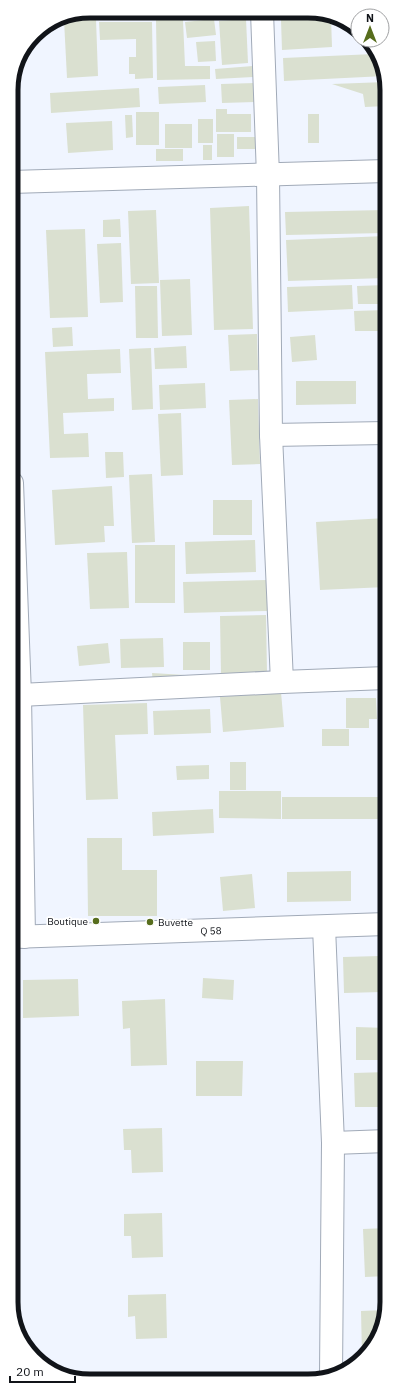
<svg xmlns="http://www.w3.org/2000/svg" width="398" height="1392" font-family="'IBM Plex Sans',sans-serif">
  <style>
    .building { fill: #dae0d0 }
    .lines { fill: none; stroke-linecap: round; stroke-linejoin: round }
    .minor-casing { stroke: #a1aab8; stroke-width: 24 }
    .minor { stroke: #fff; stroke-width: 22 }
    .poi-dot { fill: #576d1d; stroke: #fff; stroke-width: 1.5 }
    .labels { text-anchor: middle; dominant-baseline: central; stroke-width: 3.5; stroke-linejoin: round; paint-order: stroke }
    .poi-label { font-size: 10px; fill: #111419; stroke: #fff; text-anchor: end }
    .street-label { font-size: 10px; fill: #111419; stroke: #fff }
    .rim { fill: none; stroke: #111419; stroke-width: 5 }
  </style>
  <rect width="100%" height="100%" fill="#f0f5ff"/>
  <g class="building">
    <path d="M331,18L332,47L282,50L281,20Z"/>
    <path d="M96,19L98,76L67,78L64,20Z"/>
    <path d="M214,19L216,35L187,38L185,22Z"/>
    <path d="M246,19L248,63L222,65L219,21Z"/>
    <path d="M156,20H183L185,66H210V79L157,80Z"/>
    <path d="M99,22H152L153,78L135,79V74H129V57H136V39L100,40Z"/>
    <path d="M215,41L216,61L198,62L196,42Z"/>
    <path d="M374,54L385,76L284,81L283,58Z"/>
    <path d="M253,66V77L216,79L215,69Z"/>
    <path d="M386,82V106L365,107L363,94L332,84Z"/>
    <path d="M255,83V102L222,103L221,84Z"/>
    <path d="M205,85L206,102L159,104L158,87Z"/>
    <path d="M139,88L140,107L51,113L50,93Z"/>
    <path d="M216,109H227V114H251V132H216Z"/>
    <rect x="136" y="112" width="23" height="33"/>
    <rect x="308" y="114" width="11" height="29"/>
    <path d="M125,115H132L133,137L126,138Z"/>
    <rect x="198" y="119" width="15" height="24"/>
    <path d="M112,121L113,150L68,153L66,123Z"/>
    <rect x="165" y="124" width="27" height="24"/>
    <rect x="217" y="134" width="17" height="23"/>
    <rect x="237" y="137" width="19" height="12"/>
    <rect x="203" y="145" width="9" height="15"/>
    <rect x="156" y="149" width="27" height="12"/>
    <path d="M249,206L253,329L214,330L210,208Z"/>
    <path d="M156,210L159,283L131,284L128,211Z"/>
    <path d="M386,210V233L286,235L285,212Z"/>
    <path d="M120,219L121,237H103V220Z"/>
    <path d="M85,229L88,317L50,318L46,230Z"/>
    <path d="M386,236V278L288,281L286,240Z"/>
    <path d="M121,243L123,302L100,303L97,244Z"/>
    <path d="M190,279L192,335L162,336L160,280Z"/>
    <path d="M352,285L353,309L288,312L287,287Z"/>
    <path d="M386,285V304H358L357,286Z"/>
    <path d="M135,286H157L158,338H136Z"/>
    <path d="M386,310V331H355L354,311Z"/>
    <path d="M72,327L73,346L53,347L52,328Z"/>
    <path d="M257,334L258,370L230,371L228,335Z"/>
    <path d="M315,335L317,360L292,362L290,337Z"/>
    <path d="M186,346L187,368L155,369L154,348Z"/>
    <path d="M151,348L153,409L132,410L129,349Z"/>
    <path d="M120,349L121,373L87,374L88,399L114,398V411L63,413L64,434L88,433L89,457L50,458L45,352Z"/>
    <path d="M296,381H356V404L296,405Z"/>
    <path d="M205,383L206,408L160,410L159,385Z"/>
    <path d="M258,399L260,464L232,465L229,400Z"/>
    <path d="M181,413L183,475L161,476L158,414Z"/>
    <path d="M105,452H123L124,477L106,478Z"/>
    <path d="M152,474L155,542L132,543L129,475Z"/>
    <path d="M112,486L114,526H104L105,542L55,545L52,490Z"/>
    <rect x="213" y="500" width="39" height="35"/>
    <path d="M386,518V587L320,590L316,522Z"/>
    <path d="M255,540L256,572L186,574L185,542Z"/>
    <rect x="135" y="545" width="40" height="58"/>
    <path d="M127,552L129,608L90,609L87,553Z"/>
    <path d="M268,580L269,611L184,613L183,582Z"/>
    <path d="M266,615L267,674L221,675L220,616Z"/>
    <path d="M163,638L164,667L121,668L120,639Z"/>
    <rect x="183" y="642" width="27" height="28"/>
    <path d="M108,643L110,663L79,666L77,646Z"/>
    <path d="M152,673L185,675L186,680L153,683Z"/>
    <path d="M281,692L284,727L223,732L220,697Z"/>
    <path d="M346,698H376L377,719H369V728H346Z"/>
    <path d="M147,703L148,734L115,735L118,799L86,800L83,705Z"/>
    <path d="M210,709L211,733L154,735L153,711Z"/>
    <rect x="322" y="729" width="27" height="17"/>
    <rect x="230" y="762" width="16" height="28"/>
    <path d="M209,765V779L177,780L176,766Z"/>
    <path d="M219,791H281V819L219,818Z"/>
    <rect x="282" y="797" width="101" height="22"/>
    <path d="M213,809L214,833L153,836L152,812Z"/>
    <path d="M87,838H122V870H157V916H88Z"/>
    <path d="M351,871V901L287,902V872Z"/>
    <path d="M252,874L255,908L223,911L220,877Z"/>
    <rect x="381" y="883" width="5" height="13"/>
    <path d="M380,956L382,992L344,993L343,957Z"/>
    <path d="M203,978L234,980L233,1000L202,998Z"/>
    <path d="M78,979L79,1016L23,1018V980Z"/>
    <path d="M165,999L167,1065L131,1066L130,1028L123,1029L122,1001Z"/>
    <path d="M356,1027L387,1028L386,1060H356Z"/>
    <path d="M196,1061H243L242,1096H196Z"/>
    <path d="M387,1072V1107H355L354,1073Z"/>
    <path d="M162,1128L163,1172L132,1173L131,1150H124L123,1129Z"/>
    <path d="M162,1213L163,1257L132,1258L131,1236H124V1214Z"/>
    <path d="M387,1228V1276L365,1277L363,1229Z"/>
    <path d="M166,1294L167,1338L136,1339L135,1316L128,1317V1295Z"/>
    <path d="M385,1310L367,1354L362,1355L361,1311Z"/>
    <path d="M169,1373L170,1379H131V1375Z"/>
  </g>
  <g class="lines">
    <g class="minor-casing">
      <g id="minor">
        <path d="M262,12L268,176L271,435L282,682"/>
        <path d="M11,182L386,171"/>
        <path d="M271,435L386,433"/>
        <path d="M12,483L20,695L24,937"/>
        <path d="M20,695L282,682L386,678"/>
        <path d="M324,927L333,1143L331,1375"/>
        <path d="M12,937L386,924"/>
        <path d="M333,1143L387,1141"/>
      </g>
    </g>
    <use href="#minor" class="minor"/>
  </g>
  <g class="poi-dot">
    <circle cx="96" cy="921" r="4"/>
    <circle cx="150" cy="922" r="4"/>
  </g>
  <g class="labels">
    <g class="poi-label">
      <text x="88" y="921">Boutique</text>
      <text x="158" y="922" text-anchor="start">Buvette</text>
    </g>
    <g class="street-label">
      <text transform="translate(211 931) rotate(-2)">Q 58</text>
    </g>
  </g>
  <path d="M0 0H398V1392H0ZM90 18H308A72 72 0 0 1 380 90V1302A72 72 0 0 1 308 1374H90A72 72 0 0 1 18 1302V90A72 72 0 0 1 90 18Z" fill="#fff" fill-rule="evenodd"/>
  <path class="rim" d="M90 18H308A72 72 0 0 1 380 90V1302A72 72 0 0 1 308 1374H90A72 72 0 0 1 18 1302V90A72 72 0 0 1 90 18Z"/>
  <g transform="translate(370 28)"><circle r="19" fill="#ffffff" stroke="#a0a1a3"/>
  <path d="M0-3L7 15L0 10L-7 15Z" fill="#576d1d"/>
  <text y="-6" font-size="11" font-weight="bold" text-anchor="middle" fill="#111419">N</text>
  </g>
  <path d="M10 1376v6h65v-6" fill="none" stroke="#111419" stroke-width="2"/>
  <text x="16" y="1376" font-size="12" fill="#111419" stroke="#ffffff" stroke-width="3" paint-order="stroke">20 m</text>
</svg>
